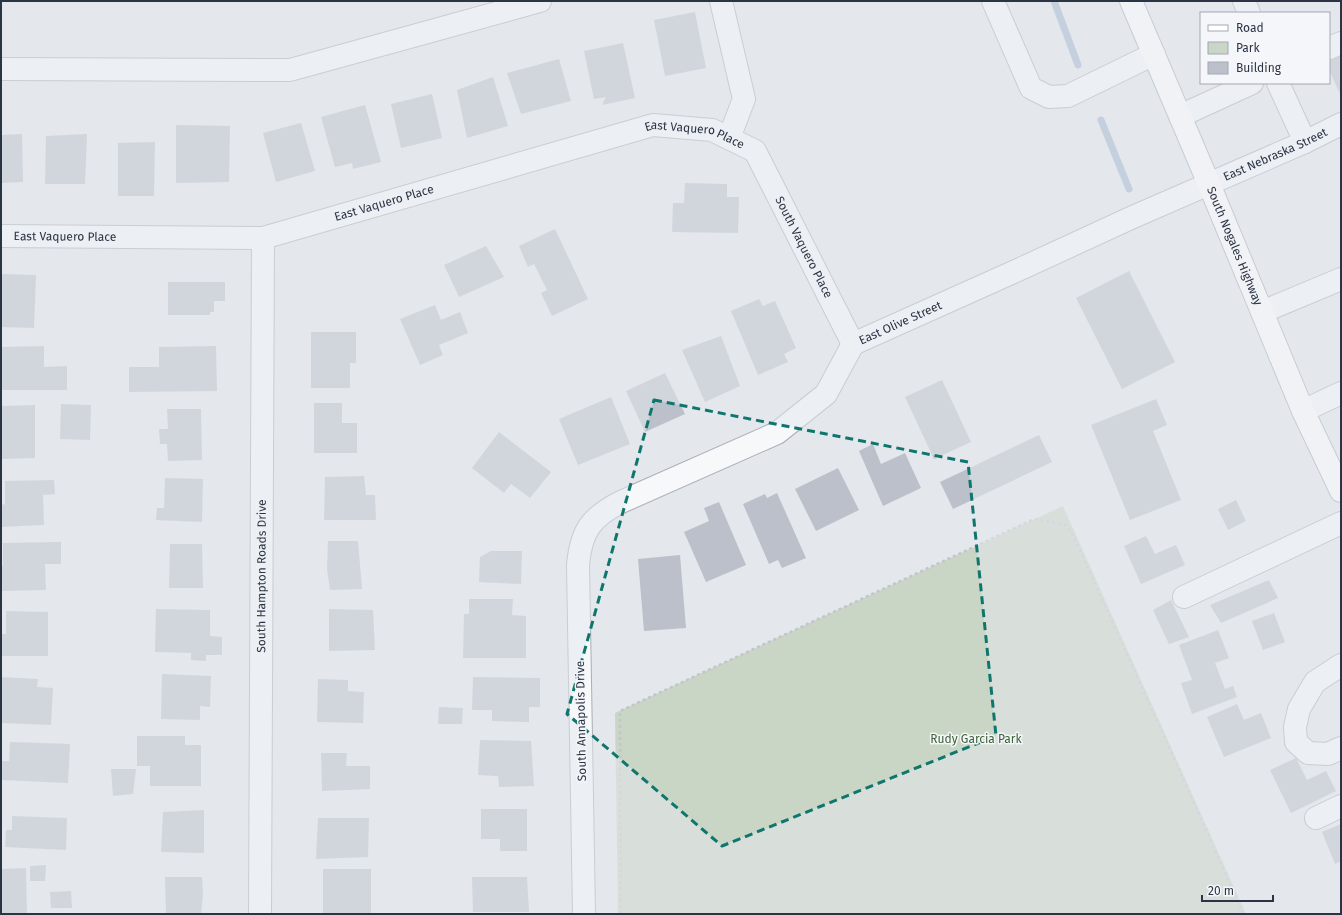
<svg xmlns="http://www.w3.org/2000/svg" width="1342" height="915" font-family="'Fira Sans',sans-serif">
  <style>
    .green { fill: #c9d6c5 }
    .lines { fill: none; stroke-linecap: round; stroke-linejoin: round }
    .stream { stroke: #9fb4cc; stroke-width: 7 }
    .building { fill: #bbc0ca }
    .minor-casing { stroke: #a9aeb7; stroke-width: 24 }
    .major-casing { stroke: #a3abb8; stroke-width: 24 }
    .path { stroke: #c2c5cb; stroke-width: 2.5; stroke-dasharray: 3 3; stroke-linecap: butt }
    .minor { stroke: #f7f8fa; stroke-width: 22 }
    .major { stroke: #fff; stroke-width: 22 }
    .marked { fill: none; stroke: #0f766e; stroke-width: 3; stroke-dasharray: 8 5; stroke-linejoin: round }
    .labels { text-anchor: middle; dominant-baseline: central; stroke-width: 3; stroke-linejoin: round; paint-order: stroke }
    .street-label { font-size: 12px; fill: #2b3445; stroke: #f4f6f9 }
    .park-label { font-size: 12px; fill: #3f6138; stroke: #f4f6f9 }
  </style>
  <rect width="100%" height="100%" fill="#e4e7ec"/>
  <path class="green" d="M1063,506L1246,914H618L615,713Z"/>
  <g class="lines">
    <g class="stream">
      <path d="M1054,1L1078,65"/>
      <path d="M1101,120L1129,189"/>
    </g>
  </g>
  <g class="building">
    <path d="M695,12L706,68L665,76L654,20Z"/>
    <path d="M623,43L635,98L602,105L606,97L594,99L584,51Z"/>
    <path d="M1341,54V96L1329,70V60Z"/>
    <path d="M559,59L571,101L521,114L507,73Z"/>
    <path d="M493,77L508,126L467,138L457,90Z"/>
    <path d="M432,94L442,138L401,148L391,104Z"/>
    <path d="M365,105L381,162L353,169L352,163L335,167L321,117Z"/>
    <path d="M301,123L315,171L276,182L263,133Z"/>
    <path d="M176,125L230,126L229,182L176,183Z"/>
    <path d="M22,134L23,182L1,183V135Z"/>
    <path d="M87,134L85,184H45L46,136Z"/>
    <path d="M155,142L154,196H118V143Z"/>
    <path d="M685,183L727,184V197H739L738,233L672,232L673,203H684Z"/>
    <path d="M555,229L588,299L552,316L541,293L547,290L534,264L528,267L519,246Z"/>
    <path d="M486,246L504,277L459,297L444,265Z"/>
    <path d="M1129,271L1175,362L1122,389L1076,298Z"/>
    <path d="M1,274L36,275L34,328L1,327Z"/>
    <path d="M168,282H225V301H214V312H210V315H168Z"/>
    <path d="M759,299L763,306L775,301L796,348L784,354L788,362L758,375L731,311Z"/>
    <path d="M435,305L441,320L460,312L468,333L439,345L443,355L420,365L400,319Z"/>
    <path d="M311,332H356V363H350V388H311Z"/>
    <path d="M721,336L740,386L705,402L682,350Z"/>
    <path d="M44,346V367L67,366V390H1V347Z"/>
    <path d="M216,346L217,391L129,392V367H159V347Z"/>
    <path d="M665,373L685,414L645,432L626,391Z"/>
    <path d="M942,380L971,442L934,459L905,397Z"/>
    <path d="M611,397L630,444L578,465L559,419Z"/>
    <path d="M1156,399L1167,425L1153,431L1181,500L1130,520L1091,425Z"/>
    <path d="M314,403H342V423H357V453H314Z"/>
    <path d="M61,404L91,405L90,440L60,439Z"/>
    <path d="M35,405V458L1,459V406Z"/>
    <path d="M167,409H201L202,460L168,461L167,444H160L159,429H168Z"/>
    <path d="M499,432L551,472L530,498L511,484L504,493L472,468Z"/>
    <path d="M1039,435L1052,462L953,509L940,482Z"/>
    <path d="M873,444L881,464L905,453L921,488L883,506L859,451Z"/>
    <path d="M838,468L859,510L816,531L795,489Z"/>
    <path d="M364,476L366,495H375L376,520H324L325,477Z"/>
    <path d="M165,478L203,479L202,522L156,520L157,508H164Z"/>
    <path d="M54,480L55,494L43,495L44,525L1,527V505L5,504V481Z"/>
    <path d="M777,493L806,558L782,568L778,560L769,564L743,504L765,494L767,498Z"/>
    <path d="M1236,500L1246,521L1228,530L1218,509Z"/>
    <path d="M719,502L746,565L706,582L684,532L709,521L704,508Z"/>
    <path d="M1146,536L1155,554L1176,545L1185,565L1141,584L1124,546Z"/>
    <path d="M328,541H358L362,589L330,590L327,569Z"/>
    <path d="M61,542V564H45L46,590L1,591V566H3V543Z"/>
    <path d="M170,544H202L203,588H169Z"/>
    <path d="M491,551H522L521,584L479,582L480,557Z"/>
    <path d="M680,555L686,628L644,631L638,559Z"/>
    <path d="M1269,580L1278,598L1221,623L1210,605Z"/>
    <path d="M469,599H513L512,615L526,616V658H463L464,614H469Z"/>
    <path d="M1171,600L1189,637L1169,644L1153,610Z"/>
    <path d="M156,609L210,610V636L222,637V655H206V661L191,660V653L155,652Z"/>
    <path d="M329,609L373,610L375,650L329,651Z"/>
    <path d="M6,611L48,612V656H1V634H6Z"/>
    <path d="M1274,613L1285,642L1263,650L1252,621Z"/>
    <path d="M1218,630L1229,658L1215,663L1225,689L1233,686L1237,697L1192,714L1181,683L1192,680L1179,645Z"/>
    <path d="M162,674L211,676L210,707L200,706V720L161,719Z"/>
    <path d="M1,677L38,679L37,687L53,688L51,725L1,723Z"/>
    <path d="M473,677L540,678V707H529V722L492,721V710H472Z"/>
    <path d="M318,679L348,680V691L364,692L363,723L317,722Z"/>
    <path d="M1237,704L1244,720L1261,713L1271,738L1224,757L1207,717Z"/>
    <path d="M439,707L463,708L462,724H438Z"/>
    <path d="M137,736H185V745H201V786H150V766H137Z"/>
    <path d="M480,740L531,741L534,786L499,787L498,776L478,775Z"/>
    <path d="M10,742L70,744L68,783L1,780V761H9Z"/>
    <path d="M321,753H347L346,766H370V789L322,791Z"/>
    <path d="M1296,758L1307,780L1326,771L1336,791L1291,813L1270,770Z"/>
    <path d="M111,769H136L133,794L113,796Z"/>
    <path d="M481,809H527V851H500V839H481Z"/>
    <path d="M204,810V853L161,852L163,812Z"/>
    <path d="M12,816L67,818L66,850L5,847L6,830H12Z"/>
    <path d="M318,818H369L368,857L316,859Z"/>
    <path d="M1341,824V861L1335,864L1322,832Z"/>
    <path d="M46,865L45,881H30V866Z"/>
    <path d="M26,868L27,914H1V869Z"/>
    <rect x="323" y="869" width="48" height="45"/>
    <path d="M165,877H202L203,895L201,914H166Z"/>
    <path d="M472,877H527L529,912H473Z"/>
    <path d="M71,891L72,908H51L50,892Z"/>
  </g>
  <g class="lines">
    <g class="minor-casing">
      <g id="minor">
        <path d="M721,1L744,99L729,138"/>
        <path d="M993,1L1031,88L1049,97L1068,96L1154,54"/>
        <path d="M1244,1L1249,13"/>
        <path d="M1329,48L1341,43"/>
        <path d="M1,69L290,70L540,1"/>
        <path d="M1278,83L1305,142"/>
        <path d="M1180,116L1252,83"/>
        <path id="s1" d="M1,236L263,238L653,125L712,130L755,151L853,344"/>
        <path d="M1262,312L1341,279"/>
        <path d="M1303,411L1341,393"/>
        <path d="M1184,597L1341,523"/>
        <path d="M1341,665L1315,682L1299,709L1295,727L1296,742L1308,753L1328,754L1341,748"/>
        <path d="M1316,818L1341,806"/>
        <path id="s2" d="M260,914L263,238"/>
        <path id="s3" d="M584,914L578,565C581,531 591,517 621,502L777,433L826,394L853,344L1018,270L1133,217L1305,142L1341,124"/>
      </g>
    </g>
    <g class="major-casing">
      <g id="major">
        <path id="s4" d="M1131,1L1209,184L1303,411L1341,491"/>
      </g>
    </g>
    <path class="path" d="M621,914L620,711L1034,519L1066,525L1073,535L1200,816L1243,914"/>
    <use href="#minor" class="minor"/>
    <use href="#major" class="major"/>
  </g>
  <path d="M0 0H1342V915H0ZM654,400L968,462L996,736L722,846L567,714Z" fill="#e4e7ec" fill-opacity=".55" fill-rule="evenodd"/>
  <path class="marked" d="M654,400L968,462L996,736L722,846L567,714Z"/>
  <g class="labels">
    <g class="street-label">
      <text stroke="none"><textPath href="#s1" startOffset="711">East Vaquero Place</textPath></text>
      <text stroke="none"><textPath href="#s3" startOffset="1183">East Nebraska Street</textPath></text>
      <text stroke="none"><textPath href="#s1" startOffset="388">East Vaquero Place</textPath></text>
      <text stroke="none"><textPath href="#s1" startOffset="64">East Vaquero Place</textPath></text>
      <text stroke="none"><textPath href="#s4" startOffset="266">South Nogales Highway</textPath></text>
      <text stroke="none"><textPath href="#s1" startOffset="883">South Vaquero Place</textPath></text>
      <text stroke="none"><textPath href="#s3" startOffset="772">East Olive Street</textPath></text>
      <text stroke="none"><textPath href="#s2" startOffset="338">South Hampton Roads Drive</textPath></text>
      <text transform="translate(581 721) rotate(-91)">South Annapolis Drive</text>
    </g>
    <g class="park-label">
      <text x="976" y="739">Rudy Garcia Park</text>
    </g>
  </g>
  <rect width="1342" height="915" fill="none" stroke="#2b3445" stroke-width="4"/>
  <rect x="1200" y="12" width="130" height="72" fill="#f4f6f9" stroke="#a4a8b1"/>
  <rect x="1208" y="25" width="20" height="6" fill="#ffffff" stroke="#a4a8b1"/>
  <text x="1236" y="32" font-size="12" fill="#2b3445">Road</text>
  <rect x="1208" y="42" width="20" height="12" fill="#c9d6c5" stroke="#a4a8b1"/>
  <text x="1236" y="52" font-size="12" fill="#2b3445">Park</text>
  <rect x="1208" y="62" width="20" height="12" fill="#bbc0ca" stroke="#a4a8b1"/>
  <text x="1236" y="72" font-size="12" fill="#2b3445">Building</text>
  <path d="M1202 895v6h71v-6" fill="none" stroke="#2b3445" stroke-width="2"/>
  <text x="1208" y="895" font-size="12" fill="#2b3445" stroke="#f4f6f9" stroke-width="3" paint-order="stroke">20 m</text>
</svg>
